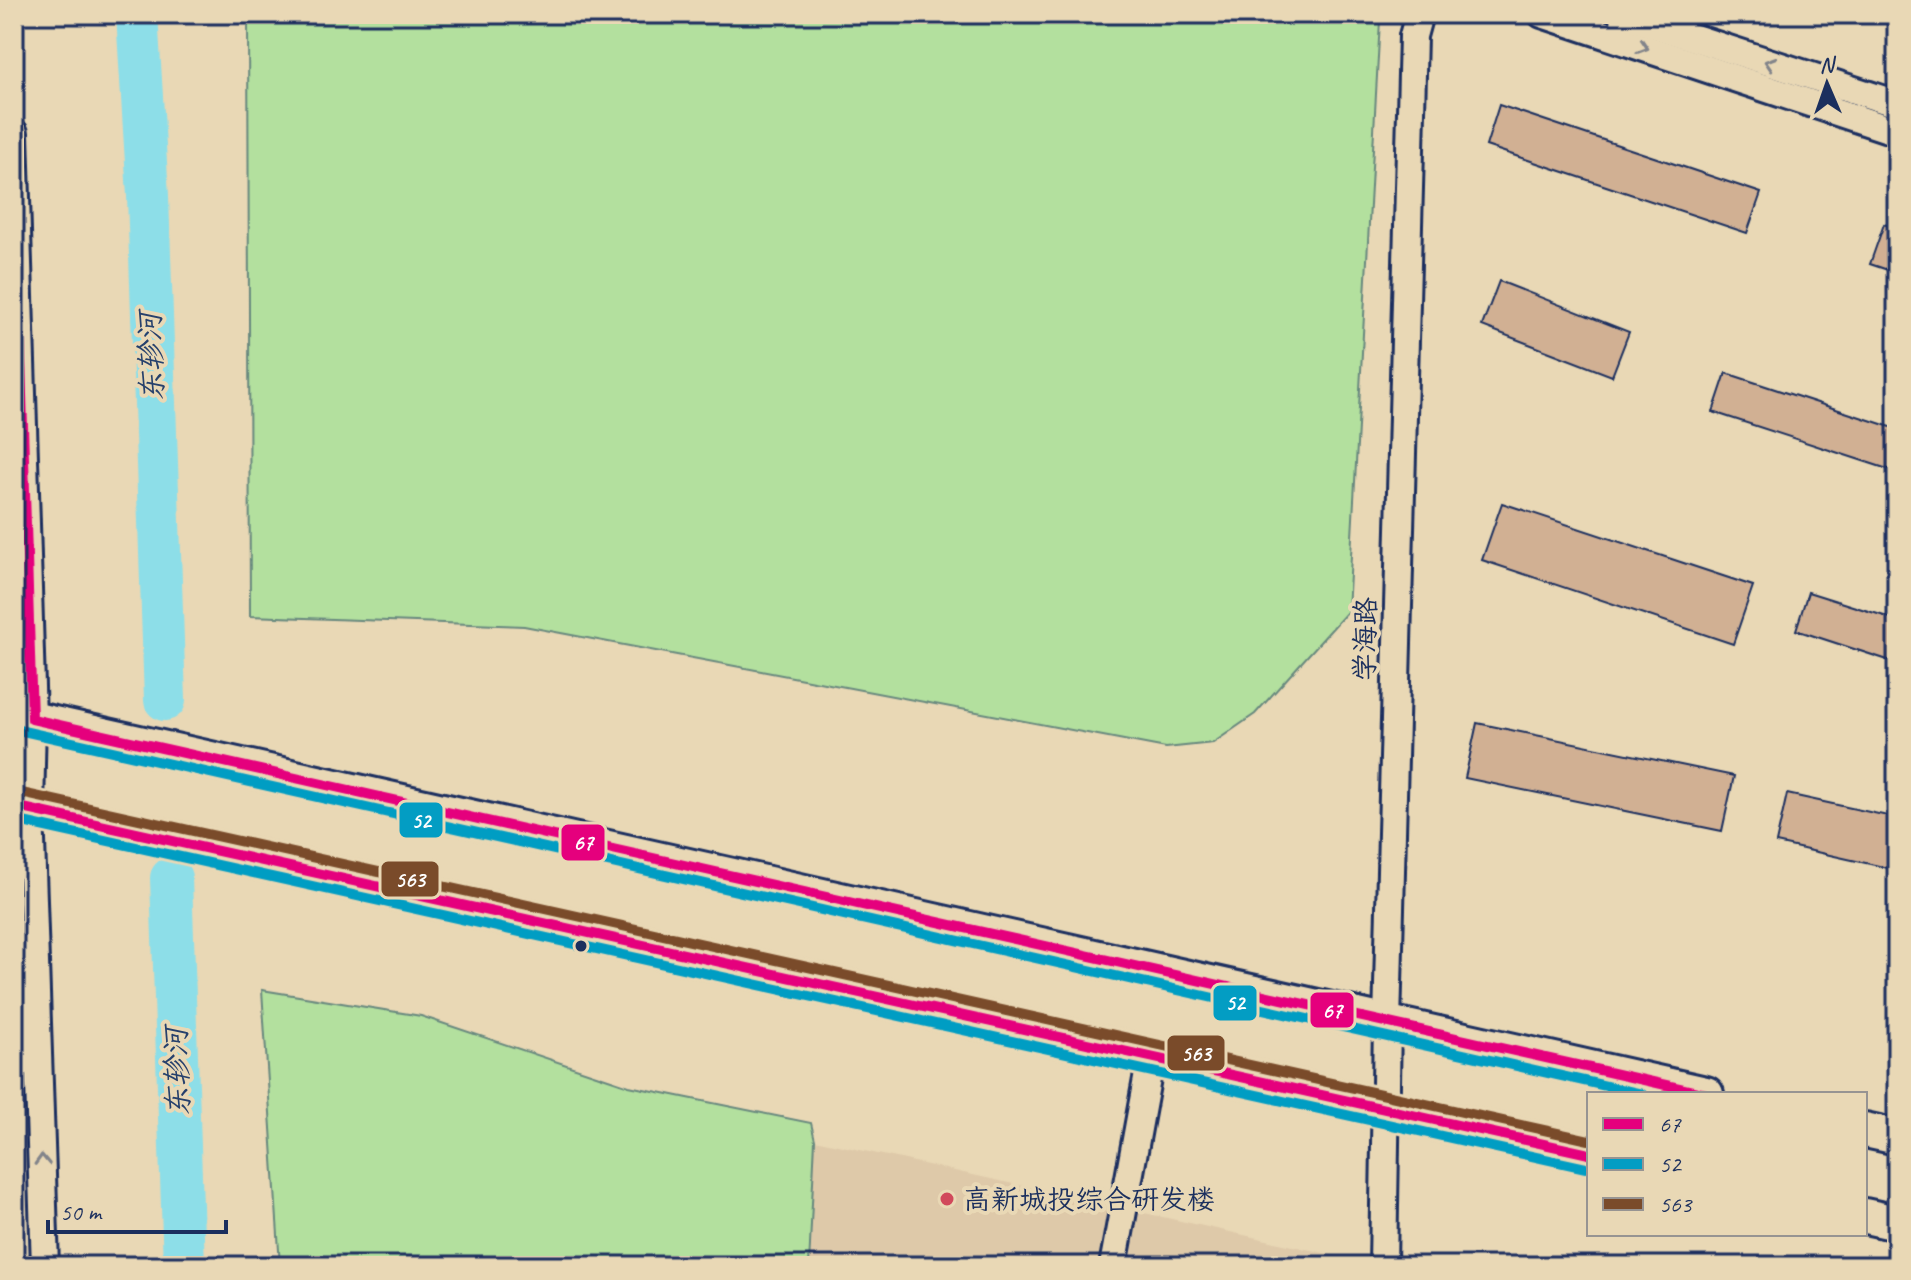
<svg xmlns="http://www.w3.org/2000/svg" width="1911" height="1280" font-family="Caveat,'LXGW WenKai TC',sans-serif">
  <style>
    .built { fill: #dec9a9 }
    .green { fill: #b3e09e; stroke: #67887e; stroke-width: 2 }
    .lines { fill: none; stroke-linecap: round; stroke-linejoin: round }
    .river { stroke: #8ddee8; stroke-width: 42 }
    .building { fill: #d1b093; stroke: #1b2f5e; stroke-width: 2 }
    .minor-casing { stroke: #1b2f5e; stroke-width: 32 }
    .major-casing { stroke: #1b2f5e; stroke-width: 40 }
    .minor { stroke: #e9d8b5; stroke-width: 26 }
    .major { stroke: #e9d8b5; stroke-width: 34 }
    .bus-1-casing { stroke: #e9d8b5; stroke-width: 16 }
    .bus-2-casing { stroke: #e9d8b5; stroke-width: 16 }
    .bus-3-casing { stroke: #e9d8b5; stroke-width: 16 }
    .bus-1 { stroke: #e5007d; stroke-width: 10 }
    .bus-2 { stroke: #039dc3; stroke-width: 10 }
    .bus-3 { stroke: #7a4b2a; stroke-width: 10 }
    .oneway { stroke: #82848a }
    .bus-dot { fill: #1b2f5e; stroke: #e9d8b5; stroke-width: 3 }
    .poi-dot { fill: #d1495b; stroke: #e9d8b5; stroke-width: 3 }
    .labels { text-anchor: middle; dominant-baseline: central; stroke-width: 8; stroke-linejoin: round; paint-order: stroke }
    .street-label { font-size: 28px; fill: #1b2f5e; stroke: #e9d8b5 }
    .poi-label { font-size: 28px; fill: #1b2f5e; stroke: #e9d8b5; text-anchor: start }
    .water-label { font-size: 30px; font-style: italic; fill: #26406c; stroke: #e9d8b5 }
    .line-badge { stroke: #e9d8b5; stroke-width: 3 }
    .badge-label { font-size: 22px; text-anchor: middle; font-weight: bold; fill: #fff }
  </style>
  <rect width="100%" height="100%" fill="#e9d8b5"/>
  <filter id="ink" filterUnits="userSpaceOnUse"><feTurbulence type="fractalNoise" baseFrequency=".0125" numOctaves="2"/><feDisplacementMap in="SourceGraphic" scale="16" xChannelSelector="R" yChannelSelector="G"/><feConvolveMatrix kernelMatrix="1 2 1 2 8 2 1 2 1" color-interpolation-filters="sRGB"/></filter>
  <g filter="url(#ink)">
    <path class="built" d="M815,1140L1347,1258V1266H809Z"/>
    <g class="green">
      <path d="M248,14H1377L1380,20L1348,611L1255,714L1213,743L1166,748L524,626L250,616Z"/>
      <path d="M262,990L421,1016L629,1086L811,1123L815,1140L809,1266H280Z"/>
    </g>
    <g class="lines">
      <g class="river">
        <path d="M137,14L148,196L165,700"/>
        <path d="M171,878L184,1266"/>
      </g>
    </g>
    <g class="building">
      <path d="M1499,105L1761,193L1747,233L1486,146Z"/>
      <path d="M1884,224L1897,229V273L1870,264Z"/>
      <path d="M1499,281L1629,332L1612,376L1482,326Z"/>
      <path d="M1726,373L1897,429V472L1713,412Z"/>
      <path d="M1502,503L1753,586L1733,644L1482,560Z"/>
      <path d="M1808,592L1897,620V663L1796,630Z"/>
      <path d="M1477,723L1734,776L1722,831L1465,778Z"/>
      <path d="M1787,794L1897,818V870L1776,843Z"/>
    </g>
    <g class="lines">
      <g class="minor-casing">
        <g id="minor">
          <path d="M1542,14L1897,132"/>
          <path d="M1621,14L1897,104"/>
          <path d="M14,133L32,719L30,810L45,1266"/>
          <path d="M1113,1266L1151,1057"/>
          <path d="M1383,1266L1387,1023L1413,36L1419,14"/>
        </g>
      </g>
      <g class="major-casing">
        <g id="major">
          <path d="M14,715L1706,1094"/>
          <path d="M14,806L1589,1154"/>
          <path d="M1865,1130L1897,1137"/>
          <path d="M1865,1216L1897,1223"/>
        </g>
      </g>
      <use href="#minor" class="minor"/>
      <use href="#major" class="major"/>
      <g class="bus-1-casing">
        <g id="bus-1">
          <path d="M14,133L32,719L1706,1094"/>
          <path d="M14,806L1589,1154"/>
        </g>
      </g>
      <g class="bus-2-casing">
        <g id="bus-2">
          <path d="M14,729L1642,1094"/>
          <path d="M14,820L1586,1168"/>
        </g>
      </g>
      <g class="bus-3-casing">
        <path id="bus-3" d="M17,792L1589,1140"/>
      </g>
      <use href="#bus-1" class="bus-1"/>
      <use href="#bus-2" class="bus-2"/>
      <use href="#bus-3" class="bus-3"/>
    </g>
    <defs><path id="oneway-chevron" d="M-2-3.5L2.5 0L-2 3.5" fill="none" stroke-width="1.6" stroke-linecap="round" stroke-linejoin="round" transform="scale(2)"/></defs>
    <g class="oneway">
      <use href="#oneway-chevron" transform="translate(1643 47) rotate(18)"/>
      <use href="#oneway-chevron" transform="translate(1770 63) rotate(-162)"/>
      <use href="#oneway-chevron" transform="translate(42 1160) rotate(-92)"/>
    </g>
  </g>
  <circle class="bus-dot" cx="581" cy="946" r="7"/>
  <circle class="poi-dot" cx="947" cy="1199" r="8"/>
  <g class="labels">
    <g class="street-label">
      <text transform="translate(1365 639) rotate(-89)">学海路</text>
    </g>
    <g class="poi-label">
      <text x="963" y="1199">高新城投综合研发楼</text>
    </g>
    <g class="water-label">
      <text transform="translate(151 357) rotate(-92)">东轸河</text>
      <text transform="translate(177 1072) rotate(-92)">东轸河</text>
    </g>
  </g>
  <g class="line-badge">
    <rect x="398" y="801" width="46" height="38" rx="8" fill="#039dc3"/>
    <rect x="560" y="823" width="46" height="39" rx="8" fill="#e5007d"/>
    <rect x="380" y="860" width="60" height="38" rx="8" fill="#7a4b2a"/>
    <rect x="1212" y="984" width="46" height="38" rx="8" fill="#039dc3"/>
    <rect x="1309" y="991" width="46" height="38" rx="8" fill="#e5007d"/>
    <rect x="1166" y="1034" width="60" height="38" rx="8" fill="#7a4b2a"/>
  </g>
  <g class="badge-label">
    <text x="421" y="828">52</text>
    <text x="583" y="850">67</text>
    <text x="410" y="887">563</text>
    <text x="1235" y="1010">52</text>
    <text x="1332" y="1018">67</text>
    <text x="1196" y="1061">563</text>
  </g>
  <rect width="1911" height="1280" fill="none" stroke="#e9d8b5" stroke-width="48"/>
  <rect x="24" y="24" width="1863" height="1232" fill="none" stroke="#1b2f5e" stroke-width="3" filter="url(#ink)"/>
  <rect x="1587" y="1092" width="280" height="144" fill="#e9d8b5" stroke="#979492" stroke-width="2"/>
  <rect x="1603" y="1118" width="40" height="12" fill="#e5007d" stroke="#979492" stroke-width="2"/>
  <text x="1659" y="1132" font-size="24" fill="#1b2f5e">67</text>
  <rect x="1603" y="1158" width="40" height="12" fill="#039dc3" stroke="#979492" stroke-width="2"/>
  <text x="1659" y="1172" font-size="24" fill="#1b2f5e">52</text>
  <rect x="1603" y="1198" width="40" height="12" fill="#7a4b2a" stroke="#979492" stroke-width="2"/>
  <text x="1659" y="1212" font-size="24" fill="#1b2f5e">563</text>
  <g transform="translate(1827 84) rotate(358)" stroke="#e9d8b5" stroke-width="6" paint-order="stroke">
  <path d="M0-6L14 30L0 20L-14 30Z" fill="#1b2f5e"/>
  <text y="-12" font-size="22" font-weight="bold" text-anchor="middle" fill="#1b2f5e">N</text>
  </g>
  <path d="M48 1220v12h178v-12" fill="none" stroke="#1b2f5e" stroke-width="4"/>
  <text x="60" y="1220" font-size="24" fill="#1b2f5e" stroke="#e9d8b5" stroke-width="6" paint-order="stroke">50 m</text>
</svg>
